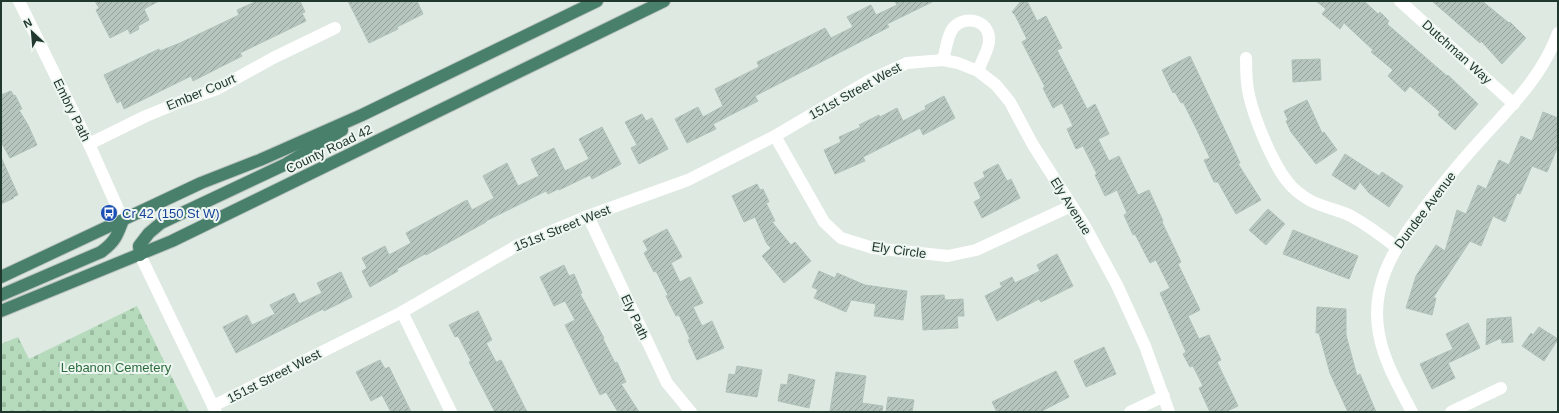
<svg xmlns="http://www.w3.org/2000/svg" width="1559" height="413" font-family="Arial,sans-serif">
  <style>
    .cemetery { fill: url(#cemetery-stones) }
    .building { fill: url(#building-hatch); stroke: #b0c2b9 }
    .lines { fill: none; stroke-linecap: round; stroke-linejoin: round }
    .trunk-casing { stroke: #bcc3c0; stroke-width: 14 }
    .minor { stroke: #fff; stroke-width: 12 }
    .tertiary { stroke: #fff; stroke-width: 12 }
    .trunk { stroke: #48806c; stroke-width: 12 }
    .labels { text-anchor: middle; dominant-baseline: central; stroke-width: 4; stroke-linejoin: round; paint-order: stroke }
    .street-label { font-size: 13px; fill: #20382e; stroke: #eef6f1 }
    .transit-label { font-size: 13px; fill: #164399; stroke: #eef6f1; text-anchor: start }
    .park-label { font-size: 13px; fill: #2b6d3d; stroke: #eef6f1 }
  </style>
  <defs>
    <pattern id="cemetery-stones" width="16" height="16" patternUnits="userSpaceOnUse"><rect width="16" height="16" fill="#b6dabc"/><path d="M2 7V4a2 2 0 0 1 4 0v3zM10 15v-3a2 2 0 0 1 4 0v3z" fill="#9cbca2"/></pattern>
    <pattern id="building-hatch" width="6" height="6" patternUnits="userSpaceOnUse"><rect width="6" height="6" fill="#b6c6be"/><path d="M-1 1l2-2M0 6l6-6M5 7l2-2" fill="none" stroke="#94a29b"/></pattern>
  </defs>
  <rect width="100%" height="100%" fill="#dee9e2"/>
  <path class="cemetery" d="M137,306L189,412H1V344L18,337L29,359Z"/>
  <g class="building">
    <path d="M95,1H159L144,9L149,20L138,26L139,29L130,34L128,29L110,38L96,10L99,8Z"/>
    <path d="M257,1H300L305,12L302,13L306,21L240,53L242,56L193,81L191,76L124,109L121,101L117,103L104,75L159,49L160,51L180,43L239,15L237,10Z"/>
    <path d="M348,1H417L423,14L397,27L398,29L369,43Z"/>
    <path d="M895,1H934L887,24L889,27L755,96L758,101L713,124L716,129L687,143L675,119L698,107L703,117L723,106L715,89L759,67L757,62L825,28L831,38L853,27L847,17L871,5L876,15L897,5Z"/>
    <path d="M1021,1H1027L1037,21L1046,16L1062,48L1057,50L1087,109L1095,104L1109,134L1098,139L1109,161L1119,156L1138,195L1149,190L1163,221L1162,222L1181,262L1178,264L1200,310L1188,316L1199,339L1209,335L1221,360L1217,362L1238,406L1225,412H1210L1199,388L1203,386L1193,366L1190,367L1183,354L1186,352L1160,293L1170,288L1156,260L1150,263L1135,234L1133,235L1124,215L1127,213L1117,190L1105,196L1095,175L1097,174L1083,146L1076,149L1067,129L1073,126L1062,103L1053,108L1043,88L1045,87L1022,42L1027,39L1015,15L1012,12Z"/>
    <path d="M1316,1H1364L1378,14L1380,12L1389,21L1387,24L1447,76L1448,75L1478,104L1455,130L1438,115L1440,112L1410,86L1405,92L1388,76L1393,70L1371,52L1373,50L1344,23L1340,29L1322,14L1326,9Z"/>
    <path d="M1432,1H1482L1509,23L1510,22L1526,38L1502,64L1481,41L1480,43Z"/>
    <path d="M1190,56L1229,139L1240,163L1238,164L1261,200L1236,214L1218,182H1214L1204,160L1210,158L1196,128L1183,102L1181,103L1175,92L1173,93L1162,70Z"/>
    <path d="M1320,59L1321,80L1293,82L1292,60Z"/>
    <path d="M11,91L14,96L15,95L22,109L19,110L28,125L37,145L10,158L1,142V95Z"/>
    <path d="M944,96L955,118L923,135L920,128L863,157L865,161L835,174L824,150L841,142L839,137L861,127L859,125L879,115L880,117L897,108L903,121L926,109L925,106Z"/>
    <path d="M1307,100L1322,133L1324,132L1337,150L1316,164L1291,132L1286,121L1288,120L1284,111Z"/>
    <path d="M1543,112L1558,118V146L1547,172L1532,166L1520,194L1517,193L1505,222L1493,216L1481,246L1470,241L1433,298H1436L1432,315L1406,308L1416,276L1436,245L1445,251L1457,210L1466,214L1478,185L1486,189L1499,160L1509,165L1521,136L1532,141Z"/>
    <path d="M642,114L646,121L652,118L668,149L639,164L631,148L637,145L625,122Z"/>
    <path d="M602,127L621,164L592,179L590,175L559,190L558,189L548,194L546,191L486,221V222L426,255L425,254L397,269L398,271L370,287L362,271L367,268L362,258L385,246L389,255L411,243L406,233L467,200L472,210L494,198L483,176L507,163L518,186L539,176L531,159L554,148L565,171L589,159L579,139Z"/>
    <path d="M1345,154L1379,176L1382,172L1403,186L1389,207L1369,193L1360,182L1355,190L1332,175Z"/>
    <path d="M1,157L18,195L13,197L14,198L1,204Z"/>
    <path d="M998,164L1007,181L1011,179L1020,198L982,218L974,202L981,198L974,183L985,177L983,172Z"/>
    <path d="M757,184L760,190L763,189L769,202L766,203L775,221L772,222L791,245L795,242L811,261L784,283L762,256L771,248L767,244L755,217L744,222L732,196Z"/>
    <path d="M1268,209L1285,224L1266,245L1249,230Z"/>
    <path d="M667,229L682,257L671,263L680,282L690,277L703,303L693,307L702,326L712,321L724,348L697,360L688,340L690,339L679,315L676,316L666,296L668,295L656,271L654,272L644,253L648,250L643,241Z"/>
    <path d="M1293,230L1358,256L1349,279L1283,254Z"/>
    <path d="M1057,254L1073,286L1041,302L1039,299L997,321L985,296L1002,287L1000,283L1012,277L1015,283L1040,271L1037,265Z"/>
    <path d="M564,265L569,276L574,274L582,293L580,294L604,338L603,339L615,363L617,362L626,382L621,384L639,412H618L606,392L600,395L565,325L575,320L565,301L554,306L540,277Z"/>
    <path d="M819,271L835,278L837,273L865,285L907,291L903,320L874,316L876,304L851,300L846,312L814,298L818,290L812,287Z"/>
    <path d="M341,272L352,297L324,311L323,309L236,353L223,327L247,315L252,325L275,314L270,305L294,293L299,304L322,293L317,283Z"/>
    <path d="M944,295L945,300L963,299L964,316H957L958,328L923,330L921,296Z"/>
    <path d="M1317,307L1346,309V335L1357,376L1360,374L1376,412H1348L1330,373L1319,333H1316Z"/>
    <path d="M478,311L492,340L486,343L496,362L501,360L527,412H495L469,362L471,361L458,336L455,337L449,325Z"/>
    <path d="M1511,317L1513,342L1502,343L1501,338L1486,345L1487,319Z"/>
    <path d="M1468,323L1480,348L1448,363L1455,378L1432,389L1420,364L1453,349L1446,334Z"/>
    <path d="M1539,327L1558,339L1544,361L1522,346L1531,333L1533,335Z"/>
    <path d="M1104,347L1116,374L1086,387L1074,361Z"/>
    <path d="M380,360L385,369L389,367L411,412H391L382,395L371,401L356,372Z"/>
    <path d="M737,366L762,370L757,397L726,392L729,374L735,375Z"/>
    <path d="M1056,371L1069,397L1040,412H997L992,402Z"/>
    <path d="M836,372L866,376L862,403L883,406L882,412L830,411Z"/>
    <path d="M789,374L815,380L809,408L778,401L781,384L787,385Z"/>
    <path d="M888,397L914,400L912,412H886Z"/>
  </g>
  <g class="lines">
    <g class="trunk-casing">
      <g id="trunk">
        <path d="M140,255L139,246L149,233L161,223L286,164L342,130"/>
        <path d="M1,277L201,183L260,160L362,115L597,1"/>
        <path d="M1,295L101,252C115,242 117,236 123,220"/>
        <path d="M1,311L172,241L664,1"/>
      </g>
    </g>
    <g class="minor">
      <path d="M1400,1L1514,104"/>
      <path d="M1246,58C1246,71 1246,83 1249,95C1254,118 1272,162 1287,181C1293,189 1302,196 1311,201C1323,207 1338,210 1351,216C1367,225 1382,236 1396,247"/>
      <path d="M943,60C946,50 947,35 954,27C967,14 991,21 989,42C988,51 981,62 978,71"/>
      <path d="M775,136L824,222L841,238L873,248L948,256L976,250L1071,206"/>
      <path d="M89,144L146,116L185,100L217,89L273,58L335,28"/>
      <path d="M588,216L667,383L691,412"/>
      <path d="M402,312L451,412"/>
      <path d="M213,406L402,312L518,245L588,216L688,180L775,136L870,80L907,63L943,60L958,63L978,71L996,85L1010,102L1033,145L1086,228L1117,285L1145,346L1169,412"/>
      <path d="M1130,412L1164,396"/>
      <path d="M1412,412C1399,387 1384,362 1379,334C1370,288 1392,251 1419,215C1437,191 1456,167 1476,145C1508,109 1541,79 1558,33"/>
      <path d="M1451,412L1501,388"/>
    </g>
    <g class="tertiary">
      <path d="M19,1L89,144L123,220"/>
      <path d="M140,255L216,412"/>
    </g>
    <use href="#trunk" class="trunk"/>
  </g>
  <defs>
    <g id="bus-disc" transform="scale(0.9)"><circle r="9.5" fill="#1a4fb4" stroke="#eef6f1"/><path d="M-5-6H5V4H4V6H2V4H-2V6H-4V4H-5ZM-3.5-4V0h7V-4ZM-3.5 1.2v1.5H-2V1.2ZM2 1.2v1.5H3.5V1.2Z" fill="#fff"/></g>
  </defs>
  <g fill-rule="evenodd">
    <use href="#bus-disc" x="109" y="213"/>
  </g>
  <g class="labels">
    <g class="street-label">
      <text transform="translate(1457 52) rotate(42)">Dutchman Way</text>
      <text transform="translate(855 91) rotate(-29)">151st Street West</text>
      <text transform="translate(201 92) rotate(-23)">Ember Court</text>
      <text transform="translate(72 110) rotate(64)">Embry Path</text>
      <text transform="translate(329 149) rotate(-26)">County Road 42</text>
      <text transform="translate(1071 206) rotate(58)">Ely Avenue</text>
      <text transform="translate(1425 210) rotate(-53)">Dundee Avenue</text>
      <text transform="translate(562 228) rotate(-22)">151st Street West</text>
      <text transform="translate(899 250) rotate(8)">Ely Circle</text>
      <text transform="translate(635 317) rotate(65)">Ely Path</text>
      <text transform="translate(274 376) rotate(-27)">151st Street West</text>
    </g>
    <g class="transit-label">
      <text x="122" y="213">Cr 42 (150 St W)</text>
    </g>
    <g class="park-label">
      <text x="116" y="367">Lebanon Cemetery</text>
    </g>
  </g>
  <rect width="1559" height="413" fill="none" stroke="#20382e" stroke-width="4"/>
  <g transform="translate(32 32) rotate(334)" stroke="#eef6f1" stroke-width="3" paint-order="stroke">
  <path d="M0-3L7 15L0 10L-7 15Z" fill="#20382e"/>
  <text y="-6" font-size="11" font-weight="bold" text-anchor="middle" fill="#20382e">N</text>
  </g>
</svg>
